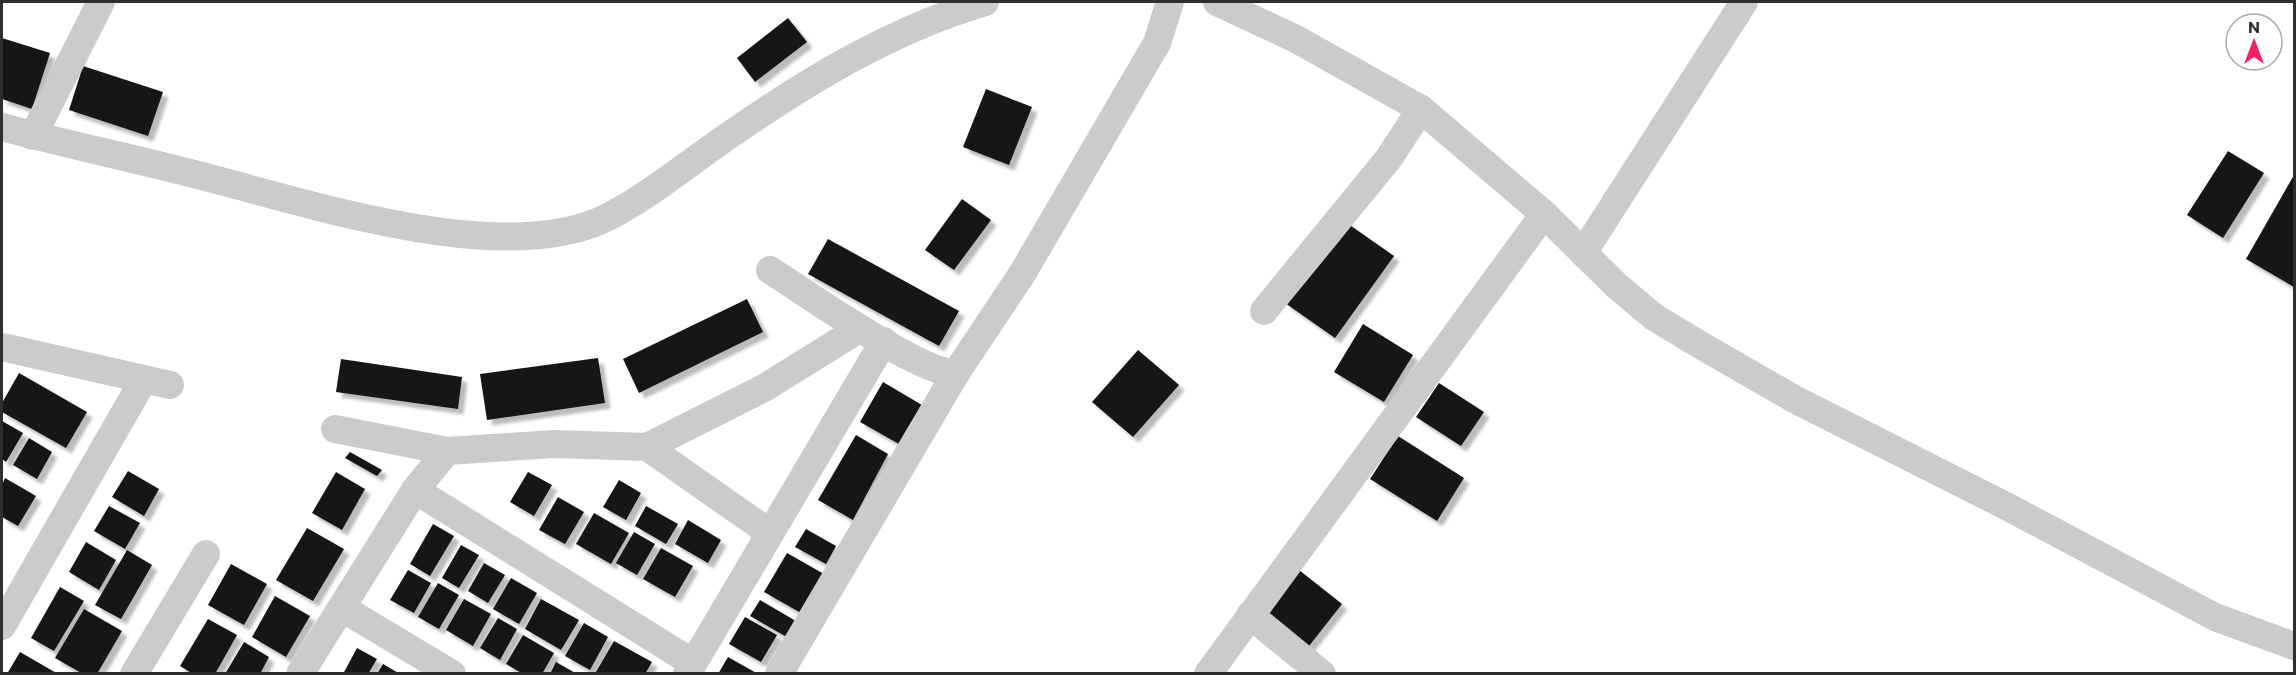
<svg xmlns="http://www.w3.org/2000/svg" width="2296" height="675" font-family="Commissioner,sans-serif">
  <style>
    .building { fill: #151515; filter: url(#shadow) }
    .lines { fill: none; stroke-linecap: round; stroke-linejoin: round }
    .street { stroke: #cbcbcb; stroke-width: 28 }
  </style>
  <defs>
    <filter id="shadow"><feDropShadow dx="5.5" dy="5.5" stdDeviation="1.5" flood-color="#0004"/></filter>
  </defs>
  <rect width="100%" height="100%" fill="#fff"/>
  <g class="building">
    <path d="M788,18L807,42L755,82L737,58Z"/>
    <path d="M2,38L50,53L32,109L2,99Z"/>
    <path d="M83,66L163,92L148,136L69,110Z"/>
    <path d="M986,89L1032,107L1009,165L963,147Z"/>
    <path d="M2228,151L2264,173L2223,238L2187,215Z"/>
    <path d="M2294,175V287L2246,259Z"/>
    <path d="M962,199L991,220L954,270L925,250Z"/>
    <path d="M1344,221L1394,256L1335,338L1285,303Z"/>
    <path d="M828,239L959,311L939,346L808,274Z"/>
    <path d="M747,299L763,332L639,393L623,359Z"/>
    <path d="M1363,324L1413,355L1384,402L1334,372Z"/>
    <path d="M1138,350L1179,385L1133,437L1092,402Z"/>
    <path d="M598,358L605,403L487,420L480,374Z"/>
    <path d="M341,359L462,377L458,409L336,392Z"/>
    <path d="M19,373L87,412L66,448L2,412V403Z"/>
    <path d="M883,382L922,405L899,444L860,422Z"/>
    <path d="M1439,383L1484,412L1461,446L1416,417Z"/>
    <path d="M2,421L23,433L6,462L2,459Z"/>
    <path d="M856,435L888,454L853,520L818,500Z"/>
    <path d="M1398,436L1464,478L1437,521L1370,479Z"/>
    <path d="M29,438L52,452L37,479L13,465Z"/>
    <path d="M350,452L382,470L377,476L345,458Z"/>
    <path d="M128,471L159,489L144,516L112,497Z"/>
    <path d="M336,472L365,489L342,530L312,513Z"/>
    <path d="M528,472L552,485L534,516L510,502Z"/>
    <path d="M5,478L36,496L18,526L2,517V485Z"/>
    <path d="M619,480L641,493L626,520L603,507Z"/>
    <path d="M558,497L584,512L565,544L539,530Z"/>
    <path d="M109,506L140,523L125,549L94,531Z"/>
    <path d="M646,506L678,524L666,544L635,526Z"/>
    <path d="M594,513L629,533L611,564L576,544Z"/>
    <path d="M688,520L721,540L708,563L675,544Z"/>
    <path d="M433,524L454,536L430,576L410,564Z"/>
    <path d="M307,528L344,549L313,601L276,580Z"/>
    <path d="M806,529L836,546L826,564L795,547Z"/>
    <path d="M634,532L655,544L637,575L616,563Z"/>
    <path d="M86,542L116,560L99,590L69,572Z"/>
    <path d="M461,545L479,555L459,588L442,578Z"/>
    <path d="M661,548L693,566L675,597L643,579Z"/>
    <path d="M127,550L152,565L121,619L95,605Z"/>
    <path d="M787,553L824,574L801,613L764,592Z"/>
    <path d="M484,563L505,575L488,603L468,591Z"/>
    <path d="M231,564L267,584L244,625L208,605Z"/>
    <path d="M408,570L431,583L414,613L390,600Z"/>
    <path d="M1299,570L1342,604L1309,646L1266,613Z"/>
    <path d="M511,578L537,593L519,624L493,609Z"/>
    <path d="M438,583L459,595L439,629L418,617Z"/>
    <path d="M60,587L84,601L54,651L31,638Z"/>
    <path d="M275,596L310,616L286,657L252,637Z"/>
    <path d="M464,599L491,614L473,646L446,630Z"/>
    <path d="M541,599L579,620L561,650L525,629Z"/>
    <path d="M760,600L801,624L792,640L750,616Z"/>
    <path d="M84,609L122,631L97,674H83L55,658Z"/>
    <path d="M745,617L777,635L761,662L729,644Z"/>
    <path d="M498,618L517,629L500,660L480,648Z"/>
    <path d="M208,619L237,635L215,674H193L180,666Z"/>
    <path d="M584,623L608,637L590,670L565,656Z"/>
    <path d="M523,635L554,653L542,674H523L506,664Z"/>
    <path d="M614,641L652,662L645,674L596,672Z"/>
    <path d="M244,642L269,657L260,674H225Z"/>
    <path d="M357,648L377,659L368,674H343Z"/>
    <path d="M20,652L58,674H7Z"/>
    <path d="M728,657L758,674H718Z"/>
    <path d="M556,662L577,674H550Z"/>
    <path d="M383,664L400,674H377Z"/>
  </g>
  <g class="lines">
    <g class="street">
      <path d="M1217,2L1296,39L1421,109L1544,214L1617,286L1654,317L1697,343L1796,400L2008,507L2215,617L2294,646"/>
      <path d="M2,127C72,146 143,160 213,179C318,206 508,268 608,217C652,194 690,162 731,134C809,80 893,29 985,2"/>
      <path d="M33,136L101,2"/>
      <path d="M1583,253L1744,2"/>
      <path d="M770,270C804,292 922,375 956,373L1022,274L1157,43L1170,2"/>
      <path d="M1264,311L1389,158L1421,109"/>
      <path d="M2,347L170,385"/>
      <path d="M335,429L447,451L554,444L647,447L764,388L859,329"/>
      <path d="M647,447L770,533"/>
      <path d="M415,490L693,663"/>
      <path d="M342,608L452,674"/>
      <path d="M1250,615L1322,674"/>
      <path d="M2,626L144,379"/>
      <path d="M134,674L206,554"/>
      <path d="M300,674L415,490L447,451"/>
      <path d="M687,674L884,341"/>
      <path d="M779,674L956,373"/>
      <path d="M1208,674L1544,214"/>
    </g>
  </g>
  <rect width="2296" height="675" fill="none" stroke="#2e2e2e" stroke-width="6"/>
  <g transform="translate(2254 42)"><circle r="28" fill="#ffffff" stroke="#ababab" stroke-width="1.5"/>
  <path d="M0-4.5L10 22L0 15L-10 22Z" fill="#f62062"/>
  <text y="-9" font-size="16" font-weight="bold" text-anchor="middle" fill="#2e2e2e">N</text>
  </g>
</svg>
